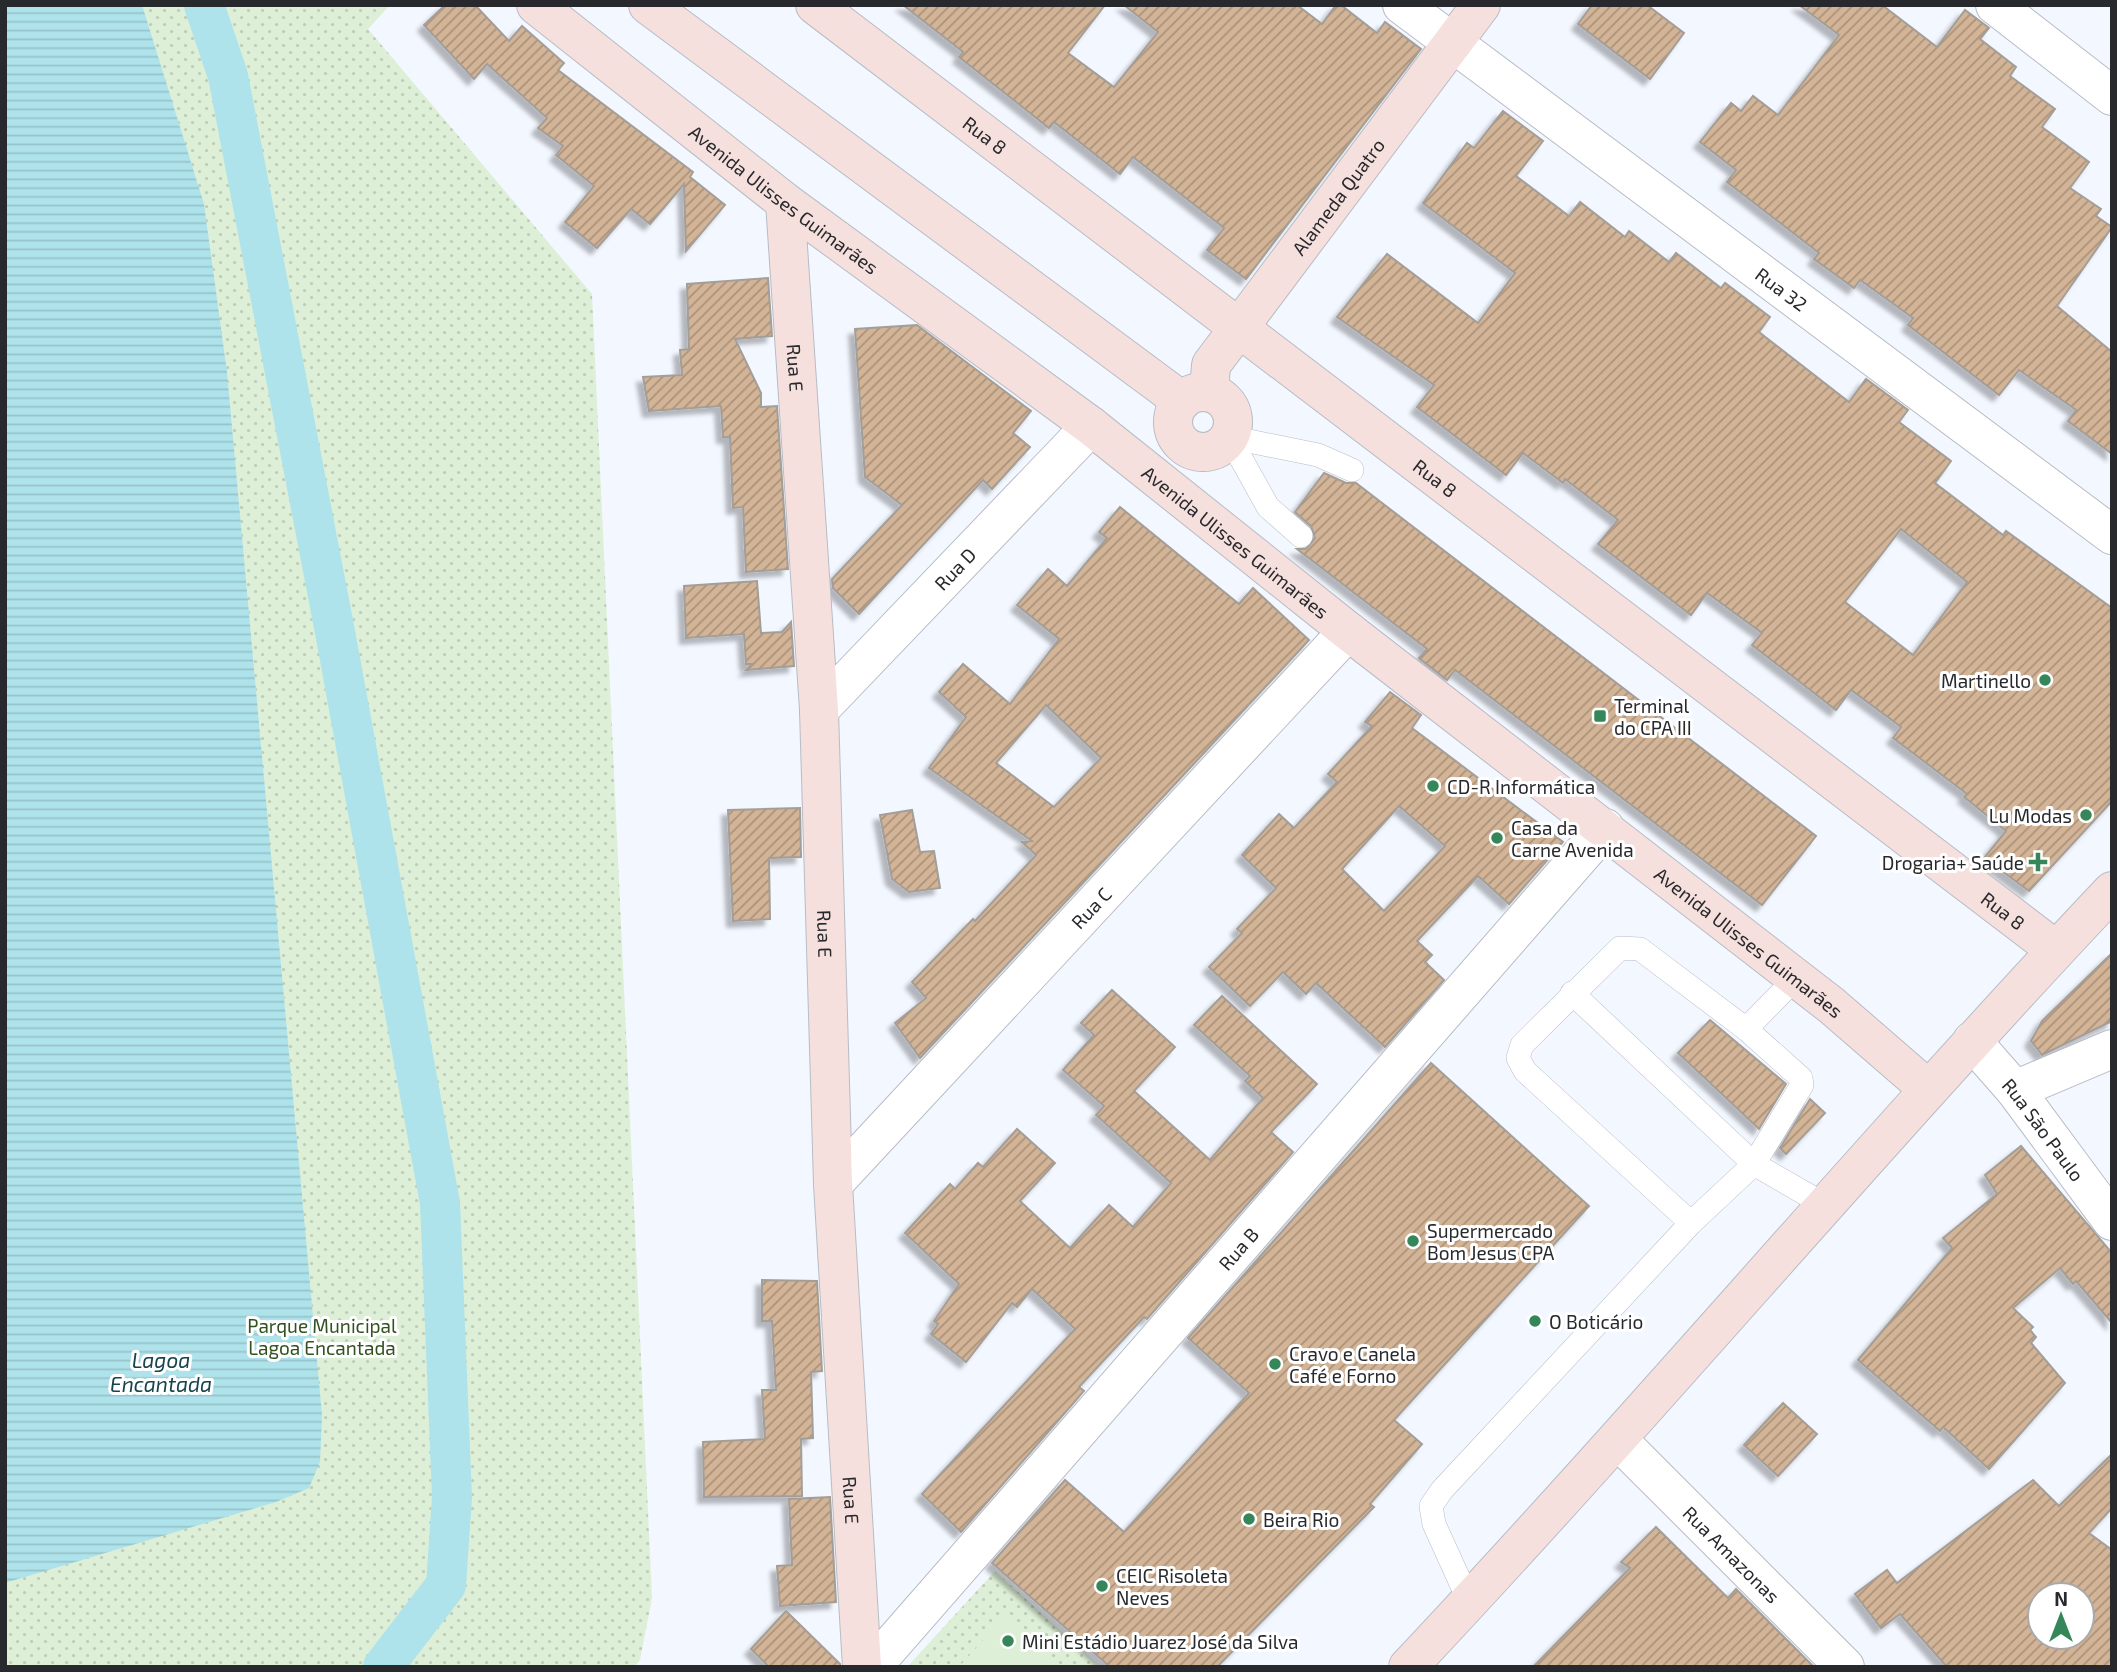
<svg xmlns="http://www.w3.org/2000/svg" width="2117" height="1672" font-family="'Exo 2',sans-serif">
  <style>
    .grass { fill: url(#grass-dots) }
    .pitch { fill: #deefd7 }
    .water { fill: url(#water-rules) }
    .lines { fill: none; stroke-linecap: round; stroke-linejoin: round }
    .canal { stroke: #afe3eb; stroke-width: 40 }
    .building { fill: url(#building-hatch); stroke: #a49e98; stroke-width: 2; fill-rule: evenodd; filter: url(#shadow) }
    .lane-casing { stroke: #b8bcc4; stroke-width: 24 }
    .street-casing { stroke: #b8bcc4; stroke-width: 40 }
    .secondary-casing { stroke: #b8bcc4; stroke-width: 40 }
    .lane { stroke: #fff; stroke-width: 23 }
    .street { stroke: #fff; stroke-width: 38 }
    .secondary { stroke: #f6e0dd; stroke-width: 38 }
    .poi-dot { fill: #358658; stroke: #fff; stroke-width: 2.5 }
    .labels { text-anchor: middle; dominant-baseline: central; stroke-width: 6; stroke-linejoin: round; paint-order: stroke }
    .street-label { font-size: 19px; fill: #28292c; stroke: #fff }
    .poi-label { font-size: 19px; fill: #28292c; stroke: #fff; text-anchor: start }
    .park-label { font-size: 19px; fill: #31511f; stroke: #fff }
    .water-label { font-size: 21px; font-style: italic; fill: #16454b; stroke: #fff }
  </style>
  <defs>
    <pattern id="grass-dots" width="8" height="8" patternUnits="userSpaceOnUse" patternTransform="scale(1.75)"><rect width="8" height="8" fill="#deefd7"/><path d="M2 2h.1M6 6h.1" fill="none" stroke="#becdb9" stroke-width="1.8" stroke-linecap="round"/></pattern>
    <pattern id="water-rules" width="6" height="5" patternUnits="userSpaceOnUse" patternTransform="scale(1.75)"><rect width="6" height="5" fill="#afe3eb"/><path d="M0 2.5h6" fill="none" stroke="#97c3ca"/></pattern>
    <pattern id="building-hatch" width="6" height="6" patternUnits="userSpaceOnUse" patternTransform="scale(1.75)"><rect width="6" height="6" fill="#d3b496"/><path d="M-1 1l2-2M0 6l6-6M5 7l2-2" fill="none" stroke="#ab927b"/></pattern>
    <filter id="shadow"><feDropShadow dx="-6" dy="6" stdDeviation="2" flood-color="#0004"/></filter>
  </defs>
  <rect width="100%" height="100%" fill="#f3f7ff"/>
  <g class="grass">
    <path d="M5,5H390L368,29L592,294L652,1598L640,1660L634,1667H5Z"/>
    <path d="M995,1571L1101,1667H907Z"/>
  </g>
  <path class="pitch" d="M1005,1616L1061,1667H959Z"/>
  <path class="water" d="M5,5H142L204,204L227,372L322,1415L320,1462L309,1488L276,1502L5,1583Z"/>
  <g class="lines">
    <path class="canal" d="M204,5L228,76L335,632L440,1203L452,1497L446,1585L383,1667"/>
  </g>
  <g class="building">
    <path d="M445,5H475L509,41L522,26L564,63L558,70L693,172L690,177L725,205L686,251L684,184L650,224L631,209L597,248L565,222L594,186L556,155L563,146L538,128L547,118L487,64L474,79L424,25Z"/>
    <path d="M903,5H1105L1068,53L1114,87L1158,32L1124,5H1297L1322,24L1336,5H1341L1377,33L1385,22L1421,49L1246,279L1207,250L1224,228L1133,157L1120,174L1054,122L1049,128L959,57L963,52Z"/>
    <path d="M1592,5H1647L1684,33L1650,79L1578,24Z"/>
    <path d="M1799,5H1882L1937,47L1965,10L1989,28L1980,39L2016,67L2010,76L2055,109L2042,127L2089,162L2070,188L2101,209L2096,216L2112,227L2057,306L2112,352V454L2068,421L2076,410L2019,370L1999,395L1908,325L1913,318L1860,280L1854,288L1814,259L1819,253L1727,182L1736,170L1700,142L1731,103L1741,111L1753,96L1778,115L1839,35Z"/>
    <path d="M1503,111L1543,141L1516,176L1569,216L1580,202L1625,237L1629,231L1669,262L1676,253L1721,288L1725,283L1770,317L1759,332L1849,402L1866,379L1908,410L1899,422L1951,461L1935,483L2003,535L2006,531L2112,608V801L2029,891L1984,858L2006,831L1964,797L1967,794L1893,738L1901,727L1851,690L1836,710L1752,645L1762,633L1707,593L1691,615L1598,544L1618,520L1565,479L1563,483L1523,453L1506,475L1417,407L1434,385L1337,317L1387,254L1478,323L1515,273L1423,203L1467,143L1474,148ZM1901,529L1967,582L1913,655L1845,602Z"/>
    <path d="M768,278L772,336L735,339L761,393V407L777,406L788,569L746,572L743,507L733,508L730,437H723L721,406L649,411L643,377L682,375L680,350L689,349L687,284Z"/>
    <path d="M917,325L1031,411L1013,433L1030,447L992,489L983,480L859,614L833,588L832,579L902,505L865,477L855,329Z"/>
    <path d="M1324,473L1346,483H1356L1816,836L1762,905L1455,670L1447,680L1419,658L1427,649L1297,549H1306L1315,538L1311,526L1295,512Z"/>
    <path d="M1120,507L1239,604L1253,588L1309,640L920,1058L895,1023L926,998L912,982L973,919L975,921L1036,855L1022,842L1032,841L929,768L966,717L939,692L963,664L1010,704L1059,639L1017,605L1048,569L1067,586L1107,538L1099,532ZM1046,705L1101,758L1054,807L996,763Z"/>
    <path d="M757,581L761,633L782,632L791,622L794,666L746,670L752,664H746L744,634L686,638L684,586Z"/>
    <path d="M1390,692L1421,715L1412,728L1563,842L1509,904L1478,876L1417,941L1432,955L1425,962L1444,980L1385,1047L1316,983L1306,994L1283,972L1250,1006L1209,967L1242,933L1237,929L1276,888L1242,855L1279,814L1294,828L1337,782L1328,774L1372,726L1365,722ZM1399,806L1445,846L1384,911L1342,869Z"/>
    <path d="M800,808L801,857L769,858L770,919L733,921L728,810Z"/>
    <path d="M912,810L920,852L934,851L940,888L909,892L892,879L880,815Z"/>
    <path d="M2112,953V1021L2042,1055L2031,1041L2042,1021Z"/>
    <path d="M1112,990L1175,1047L1134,1091L1210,1160L1263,1098L1245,1081L1250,1076L1194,1025L1222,996L1317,1084L1271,1132L1293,1152L1147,1319L1144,1317L1079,1387L1084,1391L961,1532L922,1494L1075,1329L1032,1289L1017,1307L1012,1303L966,1362L931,1334L938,1324L934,1321L959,1284L905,1233L950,1184L955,1189L978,1163L983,1167L1017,1129L1055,1163L1020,1201L1070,1248L1109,1205L1133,1227L1171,1183L1096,1115L1104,1106L1063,1070L1094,1035L1081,1023Z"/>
    <path d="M1710,1020L1786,1084L1759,1129L1678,1053Z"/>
    <path d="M1431,1063L1589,1206L1394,1420L1422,1444L1370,1504L1374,1507L1217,1667H1110L992,1563L1065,1480L1124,1532L1249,1393L1188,1338Z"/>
    <path d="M1810,1099L1825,1113L1786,1154L1780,1148Z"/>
    <path d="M2021,1146L2112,1253V1323L2076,1281L2073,1284L2060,1268L2013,1308L2033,1327L2030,1330L2036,1337L2031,1343L2065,1383L1989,1469L1943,1427L1940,1431L1858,1360L1952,1248L1943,1238L1997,1194L1985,1175Z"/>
    <path d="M762,1280L817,1281L822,1371L811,1372L813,1438L801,1439L802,1496L704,1497L703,1442L765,1439L762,1390H776L772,1321H762Z"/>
    <path d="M1783,1403L1817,1434L1778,1476L1744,1445Z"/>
    <path d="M2112,1454V1508L2089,1533L2112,1550V1667H1947L1900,1614L1881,1628L1855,1594L1887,1570L1897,1583L2033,1480L2059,1506ZM2040,1595H2082V1637H2040Z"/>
    <path d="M830,1497L836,1602L780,1606L777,1566L792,1565L789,1499Z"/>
    <path d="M1656,1527L1728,1598L1736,1589L1814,1667H1533L1630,1568L1621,1562Z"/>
    <path d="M786,1611L840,1664V1667H769L751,1649Z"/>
  </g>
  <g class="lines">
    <g class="lane-casing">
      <g id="lane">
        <path d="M1301,536L1268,507L1229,437L1318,455L1352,470"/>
        <path d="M1572,993L1754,1164L1825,1205"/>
        <path d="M1746,1029L1796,978"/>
        <path d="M1469,1601L1434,1524L1431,1506L1442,1490L1691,1223L1754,1164L1802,1085L1801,1078L1746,1029L1640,949L1620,948L1522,1045L1518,1058L1525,1071L1691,1223"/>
      </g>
    </g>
    <g class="street-casing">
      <g id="street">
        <path id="s1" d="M1402,5L2112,535"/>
        <path d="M1995,5L2112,96"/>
        <path id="s2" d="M819,710L1091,426"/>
        <path id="s3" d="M1972,1041L2015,1090L2112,1221"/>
        <path d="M2015,1090L2112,1049"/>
        <path id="s4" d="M833,1184L1348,631"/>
        <path id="s5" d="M1618,1440L1845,1667"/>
        <path id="s6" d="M872,1667L1605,828"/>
      </g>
    </g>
    <g class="secondary-casing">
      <g id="secondary">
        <path id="s7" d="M536,5L785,202L1091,426L1348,631L1831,1005L1928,1089"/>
        <path d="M648,5L1182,401"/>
        <path id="s8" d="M815,5L2056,950"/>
        <path id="s9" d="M785,202L819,710L833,1184L862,1667"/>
        <path id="s10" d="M1209,392L1211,365L1481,5"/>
        <circle cx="1203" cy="422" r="30"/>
        <path d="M1408,1667C1647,1413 1872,1145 2112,891"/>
      </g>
    </g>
    <use href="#lane" class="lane"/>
    <use href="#street" class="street"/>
    <use href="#secondary" class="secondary"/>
  </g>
  <g class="poi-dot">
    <circle cx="2045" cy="680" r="7"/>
    <rect x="1593" y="709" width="14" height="14" rx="3.5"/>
    <circle cx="1433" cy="786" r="7"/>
    <circle cx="2086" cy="815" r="7"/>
    <circle cx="1497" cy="838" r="7"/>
    <path d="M2034.5 851.5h7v7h7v7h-7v7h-7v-7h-7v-7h7z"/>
    <circle cx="1413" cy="1241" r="7"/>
    <circle cx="1535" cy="1321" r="7"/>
    <circle cx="1275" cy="1364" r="7"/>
    <circle cx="1249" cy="1519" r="7"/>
    <circle cx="1102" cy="1586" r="7"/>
    <circle cx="1008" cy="1641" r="7"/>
  </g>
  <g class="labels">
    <g class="street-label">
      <text stroke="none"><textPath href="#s8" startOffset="214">Rua 8</textPath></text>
      <text stroke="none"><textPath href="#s10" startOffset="238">Alameda Quatro</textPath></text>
      <text stroke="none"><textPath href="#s7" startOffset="315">Avenida Ulisses Guimarães</textPath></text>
      <text stroke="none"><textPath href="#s1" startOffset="474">Rua 32</textPath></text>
      <text stroke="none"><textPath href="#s9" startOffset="166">Rua E</textPath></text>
      <text stroke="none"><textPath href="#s8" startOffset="780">Rua 8</textPath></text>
      <text stroke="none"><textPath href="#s7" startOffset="882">Avenida Ulisses Guimarães</textPath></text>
      <text stroke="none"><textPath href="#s2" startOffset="196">Rua D</textPath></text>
      <text stroke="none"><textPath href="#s4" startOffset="378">Rua C</textPath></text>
      <text stroke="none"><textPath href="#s8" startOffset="1494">Rua 8</textPath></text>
      <text stroke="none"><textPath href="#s9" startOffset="733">Rua E</textPath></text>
      <text stroke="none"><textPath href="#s7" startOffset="1533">Avenida Ulisses Guimarães</textPath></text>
      <text stroke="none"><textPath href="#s3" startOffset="114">Rua São Paulo</textPath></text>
      <text stroke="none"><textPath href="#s6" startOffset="556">Rua B</textPath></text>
      <text stroke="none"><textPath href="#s9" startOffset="1300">Rua E</textPath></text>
      <text stroke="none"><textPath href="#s5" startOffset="161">Rua Amazonas</textPath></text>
    </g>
    <g class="poi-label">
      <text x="2031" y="680" text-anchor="end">Martinello</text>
      <text x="1614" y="705">Terminal<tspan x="1614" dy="22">do CPA III</tspan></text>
      <text x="1447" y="786">CD-R Informática</text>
      <text x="2072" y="815" text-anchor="end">Lu Modas</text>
      <text x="1511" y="827">Casa da<tspan x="1511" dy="22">Carne Avenida</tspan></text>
      <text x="2024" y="862" text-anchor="end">Drogaria+ Saúde</text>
      <text x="1427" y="1230">Supermercado<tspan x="1427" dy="22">Bom Jesus CPA</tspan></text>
      <text x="1549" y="1321">O Boticário</text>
      <text x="1289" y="1353">Cravo e Canela<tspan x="1289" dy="22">Café e Forno</tspan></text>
      <text x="1263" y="1519">Beira Rio</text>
      <text x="1116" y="1575">CEIC Risoleta<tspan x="1116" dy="22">Neves</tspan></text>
      <text x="1022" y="1641">Mini Estádio Juarez José da Silva</text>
    </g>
    <g class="park-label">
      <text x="322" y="1325">Parque Municipal<tspan x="322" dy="22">Lagoa Encantada</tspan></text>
    </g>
    <g class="water-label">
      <text x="161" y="1359">Lagoa<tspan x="161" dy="24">Encantada</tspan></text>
    </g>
  </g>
  <rect width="2117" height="1672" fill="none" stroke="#28292c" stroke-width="14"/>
  <g transform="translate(2061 1616)"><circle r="33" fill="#ffffff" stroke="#a9a9ab" stroke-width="2"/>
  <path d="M0-5L12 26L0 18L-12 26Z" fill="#358658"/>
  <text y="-10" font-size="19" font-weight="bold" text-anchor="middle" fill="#28292c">N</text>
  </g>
</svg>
